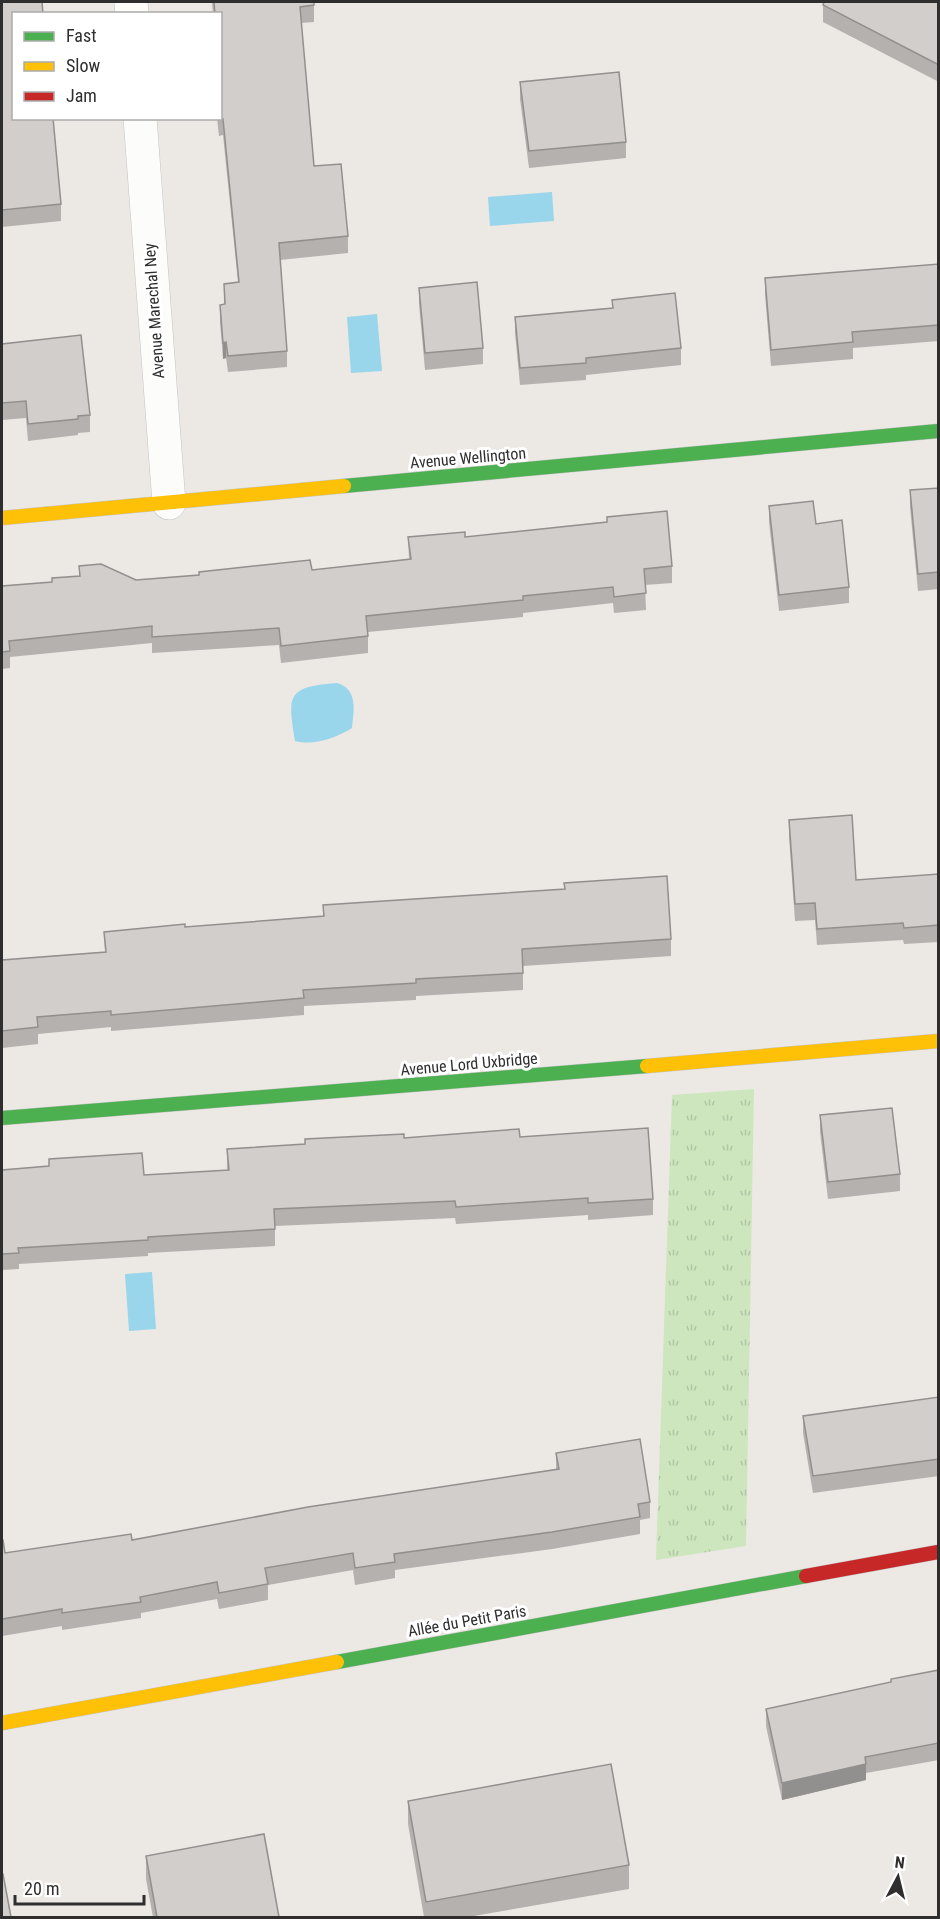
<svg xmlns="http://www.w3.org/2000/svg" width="940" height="1919" font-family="'Roboto Condensed',sans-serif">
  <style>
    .grass { fill: url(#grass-tufts) }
    .water { fill: #99d6ec }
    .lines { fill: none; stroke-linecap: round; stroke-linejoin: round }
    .street-casing { stroke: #c5c4c5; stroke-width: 34 }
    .fast-casing { stroke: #c5c4c5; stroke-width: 15 }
    .slow-casing { stroke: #c5c4c5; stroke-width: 15 }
    .jam-casing { stroke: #c5c4c5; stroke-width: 15 }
    .street { stroke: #fcfcfb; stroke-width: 33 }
    .fast { stroke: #4caf50; stroke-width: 14 }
    .slow { stroke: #ffc107; stroke-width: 14 }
    .jam { stroke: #c62828; stroke-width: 14 }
    .wall { fill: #b4b1af }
    .shaded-wall { fill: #92908e }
    .building { fill: #d1cecb; stroke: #92908e; stroke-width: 1.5 }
    .labels { text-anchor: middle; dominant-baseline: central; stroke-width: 6; stroke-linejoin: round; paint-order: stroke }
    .street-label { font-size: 16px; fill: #2e2e2e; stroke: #fff }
  </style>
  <defs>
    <pattern id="grass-tufts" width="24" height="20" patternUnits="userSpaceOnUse" patternTransform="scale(1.5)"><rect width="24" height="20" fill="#cee6be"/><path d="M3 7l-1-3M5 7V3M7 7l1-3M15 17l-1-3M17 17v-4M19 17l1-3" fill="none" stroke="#b1c6a4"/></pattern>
  </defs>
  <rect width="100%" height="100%" fill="#ece8e4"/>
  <path class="grass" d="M754,1089L746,1546L656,1560L672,1095Z"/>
  <g class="water">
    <path d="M552,192L554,221L490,226L488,197Z"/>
    <path d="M377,314L382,371L351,373L347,317Z"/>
    <path d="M337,683C358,689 354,710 352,728C336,738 314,746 295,741C288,695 286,687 337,683Z"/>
    <path d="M152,1272L156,1329L129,1331L125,1274Z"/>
  </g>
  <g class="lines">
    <g class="street-casing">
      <g id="street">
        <path d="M131,2L132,14"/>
        <path d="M140,118L169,503"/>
      </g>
    </g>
    <g class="fast-casing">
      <g id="fast">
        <path d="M344,486L938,431"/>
        <path d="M2,1118L647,1066"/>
        <path d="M337,1662L806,1576"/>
      </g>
    </g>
    <g class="slow-casing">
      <g id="slow">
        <path d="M2,518L344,486"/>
        <path d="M647,1066L938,1041"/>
        <path d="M2,1723L337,1662"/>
      </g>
    </g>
    <g class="jam-casing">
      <path id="jam" d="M806,1576L938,1552"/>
    </g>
    <use href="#street" class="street"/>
    <use href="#fast" class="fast"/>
    <use href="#slow" class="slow"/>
    <use href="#jam" class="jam"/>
  </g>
  <g class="wall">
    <path d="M2,2L61,204V221L2,227Z"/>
    <path d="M212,2H314V22L301,23L314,166L348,236V253L280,260L287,351V367L228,372L226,358L223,359L220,322V305L224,304V284L238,282L223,135L219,136L217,118H220V14H213Z"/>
    <path d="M939,2V82L823,22V5Z"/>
    <path d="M520,82L626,142V158L529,168L520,99Z"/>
    <path d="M939,264V341L853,348V359L771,366L765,295V278Z"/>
    <path d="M419,288L483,348V364L425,370L419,304Z"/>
    <path d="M612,300L681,348V365L586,375V380L520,385L515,333V317L612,309Z"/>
    <path d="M2,344L90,415V432L78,433V435L28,441L26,418L2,420Z"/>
    <path d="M939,488V589L918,591L910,507V490Z"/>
    <path d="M769,506L816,524L849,587V603L779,611L769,522Z"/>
    <path d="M408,537H465L672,566V583L645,585L646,610L614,613L613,603L523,613V617L368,632V653L281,663L279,645L152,653V643L10,657V668L2,669V586L52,582L79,576V566L136,580L312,570L409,559Z"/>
    <path d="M789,820L856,880L939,874V942L904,944L903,940L817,945L815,920L795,921L789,837Z"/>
    <path d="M323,905L671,939V956L523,966V990L416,996V1000L304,1006V1015L111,1031V1027L38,1034V1044L2,1048V960L105,952L104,932L185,927L323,916Z"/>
    <path d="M820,1115L900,1174V1191L828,1199L820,1132Z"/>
    <path d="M520,1137L653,1199V1215L588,1220V1215L456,1224L455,1218L275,1226V1246L148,1253V1256L19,1264V1269L2,1270V1170L144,1175L227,1170V1149L404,1138Z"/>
    <path d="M939,1397V1476L813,1493L803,1433V1416Z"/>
    <path d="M556,1453L650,1502V1518L640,1520V1534L552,1549L395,1570V1578L355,1585L353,1570L268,1585V1600L219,1609L217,1599L141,1613V1618L62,1630V1626L2,1636V1540L5,1553L132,1540L556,1469Z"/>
    <path d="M939,1670V1760L866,1773V1780L782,1800L766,1726V1709L891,1682V1679Z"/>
    <path d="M408,1801L629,1865V1889L468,1917H424L408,1824Z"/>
    <path d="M264,1834L279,1917H153L146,1879V1856Z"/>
  </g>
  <g class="shaded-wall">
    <path d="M226,342V358L223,359V343Z"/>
    <path d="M866,1764V1780L782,1800V1783Z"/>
  </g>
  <g class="building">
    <path d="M2,2H42L43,14H14V118H53L61,204L2,210Z"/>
    <path d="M214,2H314V5L300,7L314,166L341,164L348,236L279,243L287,351L228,356L226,342L223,343L220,305L225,304L224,284L239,282L223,119L219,118H220V14H215Z"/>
    <path d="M824,2H939V65L823,5Z"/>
    <path d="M619,72L626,142L529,151L520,82Z"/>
    <path d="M939,264V325L852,332L853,342L771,350L765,278Z"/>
    <path d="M477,282L483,348L425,353L419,288Z"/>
    <path d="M675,293L681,348L586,358V363L520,368L515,317L613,308L612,300Z"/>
    <path d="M81,335L90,415L78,416V419L28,424L26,401L2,403V344Z"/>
    <path d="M939,488V572L918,574L910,490Z"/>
    <path d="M813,501L816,524L842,520L849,587L779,595L769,506Z"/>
    <path d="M667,511L672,566L644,569L646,593L614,597L613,587L523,596V600L366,616L368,636L281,646L279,628L152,637V626L9,641L10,651L2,652V586L52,582V578L80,576L79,566L101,564L136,580L199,575V572L310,560L312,570L411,559L408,537L465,532V537L607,522V517Z"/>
    <path d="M852,815L856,880L939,874V925L904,928L903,923L817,929L815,903L795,904L789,820Z"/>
    <path d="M667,876L671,939L522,949L523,973L416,979V983L303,990L304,998L111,1015V1011L37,1017L38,1027L2,1031V960L106,952L104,932L185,924V927L324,916L323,905L565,889L564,883Z"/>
    <path d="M892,1108L900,1174L828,1182L820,1115Z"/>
    <path d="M648,1128L653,1199L588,1203V1198L456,1207L455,1201L274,1209L275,1229L148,1237V1240L18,1248L19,1253L2,1254V1170L49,1166V1159L142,1153L144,1175L229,1170L227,1149L305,1144V1139L404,1134V1138L519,1129L520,1137Z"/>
    <path d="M939,1397V1459L813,1476L803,1416Z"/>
    <path d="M640,1439L650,1502L638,1504L640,1517L552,1532L394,1554L395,1562L355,1568L353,1553L265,1568L268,1584L219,1593L217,1582L140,1597L141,1602L62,1613V1609L2,1619V1540H3L5,1553L131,1534L132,1540L308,1507L559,1469L556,1453Z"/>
    <path d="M939,1670V1743L865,1757L866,1764L782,1783L766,1709L891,1682V1679Z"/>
    <path d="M611,1764L629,1865L426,1902L408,1801Z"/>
    <path d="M264,1834L279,1917H157L146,1856Z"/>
    <path d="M2,1874H3L11,1917H2Z"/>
  </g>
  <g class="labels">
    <g class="street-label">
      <text transform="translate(154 311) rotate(-94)">Avenue Marechal Ney</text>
      <text transform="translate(468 458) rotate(-5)">Avenue Wellington</text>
      <text transform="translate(469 1064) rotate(-5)">Avenue Lord Uxbridge</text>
      <text transform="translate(467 1621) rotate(-10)">Allée du Petit Paris</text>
    </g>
  </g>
  <rect width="940" height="1919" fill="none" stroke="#2e2e2e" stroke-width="6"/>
  <rect x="12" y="12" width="210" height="108" fill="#ffffff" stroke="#ababab" stroke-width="1.5"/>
  <rect x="24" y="32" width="30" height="9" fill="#4caf50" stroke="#ababab" stroke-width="1.5"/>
  <text x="66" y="42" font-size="18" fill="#2e2e2e">Fast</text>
  <rect x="24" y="62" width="30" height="9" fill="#ffc107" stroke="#ababab" stroke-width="1.5"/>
  <text x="66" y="72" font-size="18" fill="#2e2e2e">Slow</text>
  <rect x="24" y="92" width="30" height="9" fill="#c62828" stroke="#ababab" stroke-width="1.5"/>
  <text x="66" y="102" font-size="18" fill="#2e2e2e">Jam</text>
  <g transform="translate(898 1877) rotate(7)" stroke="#ffffff" stroke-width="4.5" paint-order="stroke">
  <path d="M0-4.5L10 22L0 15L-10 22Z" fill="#2e2e2e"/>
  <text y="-9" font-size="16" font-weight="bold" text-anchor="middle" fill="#2e2e2e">N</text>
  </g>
  <path d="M15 1895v9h129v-9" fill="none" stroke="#2e2e2e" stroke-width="3"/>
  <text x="24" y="1895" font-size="18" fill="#2e2e2e" stroke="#ffffff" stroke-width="4.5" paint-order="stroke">20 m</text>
</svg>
